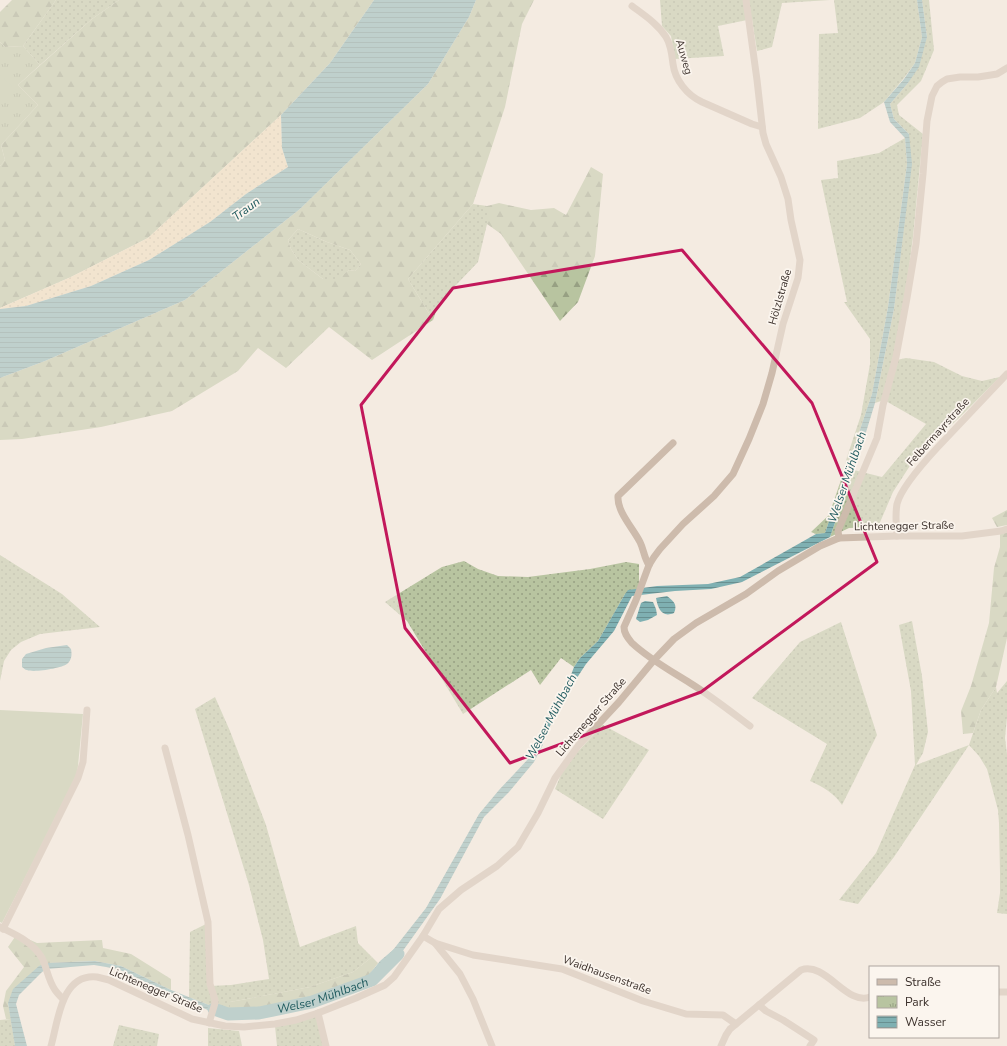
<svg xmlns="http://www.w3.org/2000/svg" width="1007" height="1046" font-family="'Nunito Sans',sans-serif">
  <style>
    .grass { fill: url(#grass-dots) }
    .forest { fill: url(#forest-firs); fill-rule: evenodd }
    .sand { fill: url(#sand-dots) }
    .park { fill: url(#park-tufts) }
    .garden { fill: #b8c4a0 }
    .water { fill: url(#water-rules) }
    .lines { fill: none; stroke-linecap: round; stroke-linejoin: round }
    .river { stroke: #7fb0b2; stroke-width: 13 }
    .street { stroke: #cdbbac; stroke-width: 7 }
    .marked { fill: none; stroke: #c2185b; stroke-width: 3; stroke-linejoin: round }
    .labels { text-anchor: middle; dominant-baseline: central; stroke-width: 3.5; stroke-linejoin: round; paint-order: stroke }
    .street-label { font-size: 11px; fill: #3b302b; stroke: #fbf5ee }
    .water-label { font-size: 12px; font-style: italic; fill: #1f5a5e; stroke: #fbf5ee }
  </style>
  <defs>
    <pattern id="grass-dots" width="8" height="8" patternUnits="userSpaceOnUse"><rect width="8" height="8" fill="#b8c4a0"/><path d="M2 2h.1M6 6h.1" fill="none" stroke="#97a083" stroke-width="1.8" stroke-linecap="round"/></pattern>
    <pattern id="forest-firs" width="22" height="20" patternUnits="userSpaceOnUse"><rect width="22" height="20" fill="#b8c4a0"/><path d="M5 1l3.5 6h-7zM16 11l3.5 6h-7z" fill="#97a083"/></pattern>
    <pattern id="sand-dots" width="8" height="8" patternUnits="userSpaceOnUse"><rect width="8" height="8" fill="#efdcb8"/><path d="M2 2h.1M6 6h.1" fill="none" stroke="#cebd9e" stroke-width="1.8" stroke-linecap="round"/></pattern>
    <pattern id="park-tufts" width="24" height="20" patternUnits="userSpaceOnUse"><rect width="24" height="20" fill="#b8c4a0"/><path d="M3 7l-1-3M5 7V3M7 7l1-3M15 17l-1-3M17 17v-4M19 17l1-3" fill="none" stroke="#97a083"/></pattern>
    <pattern id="water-rules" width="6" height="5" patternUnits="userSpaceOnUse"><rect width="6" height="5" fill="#7fb0b2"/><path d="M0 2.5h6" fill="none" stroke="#699091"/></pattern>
  </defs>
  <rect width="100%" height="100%" fill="#f4ebe1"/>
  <g class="grass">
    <path d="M56,0H119L92,19L40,65L23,46Z"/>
    <path d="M660,0H830L782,3L772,47L757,51L752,19L718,26L724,56L675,59L671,36L662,26Z"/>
    <path d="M834,0H917L922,37L915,63L904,78L884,102L860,118L818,129L819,34L838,33Z"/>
    <path d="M922,0H929L934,50L921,81L897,105L899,115L923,134L913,237L902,320L892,361L906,358L934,362L962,376L982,381L1000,377L959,418L913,461L893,492L878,527L849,528L830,537L854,470L882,477L926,424L884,400L875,403L894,309L905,217L909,134L894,119L890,104L908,83L927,37Z"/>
    <path d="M905,138L907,164L888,307L872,394L825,533L816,534L811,532L829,515L840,483L847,457L861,415L870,364V339L844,302H847L821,180L838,178L837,161L879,153Z"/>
    <path d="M473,204L487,206V224L478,262L439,303L433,320L408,279Z"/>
    <path d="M298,229L327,242L350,250L361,264L355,271L349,270L338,280L323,279L298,260L291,249L288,240Z"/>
    <path d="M0,555L62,594L100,627L40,634L21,642L11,650L4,661L0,681Z"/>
    <path d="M464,561L478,569L498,576L528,577L590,569L626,562L639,564V589L625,594L598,641L580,658L574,667L561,658L540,685L531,670L463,714L407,621L385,602L442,567Z"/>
    <path d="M912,621L922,676L928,732L923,753L916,765L969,745L981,710L996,687L997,693L1007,681V717L1005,738L1007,754V914L997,913L1000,893V874L999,823L998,810L987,769L979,756L969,745L894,857L858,904L839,900L876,853L915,765L911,691L899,625Z"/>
    <path d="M841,622L877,735L842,805C834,793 823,787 810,781L827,744L752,698L800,642Z"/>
    <path d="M215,697L230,731L266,825L300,947L356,926L358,943L372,957L353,972L310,987L230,1002V1012L214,1007L189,997L190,932L208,923L210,986L231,985L269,979L263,940L249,885L195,709Z"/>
    <path d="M603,725L649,750L603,819L555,789L565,765Z"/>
    <path d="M318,1016L323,1046H277L275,1026Z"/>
    <path d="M11,1019L15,1046H0V1020Z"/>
    <path d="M119,1025L159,1034L157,1046H113Z"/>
    <path d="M208,1028L239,1031L242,1046H208Z"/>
  </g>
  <g class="forest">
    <path d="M12,0H56L23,46L5,47L0,42V12Z"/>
    <path d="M119,0H374L330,63L281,115L148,238L71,277L0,308V166L5,160L1,145L38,105L18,85L92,19Z"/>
    <path d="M476,0H534L522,24L505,107L473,204L408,279L433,320L372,360L329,327L286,368L258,348L238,371L172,411L101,427L22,439L0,440V378L45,361L185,300L300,209L428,84L469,17ZM298,229L327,242L350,250L361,264L355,271L349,270L338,279H323L298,260L291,249L288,240Z"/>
    <path d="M591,167L603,174L595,256L578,302L560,321L501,234L487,224V206L499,203L531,210L554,208L566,215Z"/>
    <path d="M1007,510V525L997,527L992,518Z"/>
    <path d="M1007,532V638L996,687L981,710L973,733L963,734L961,711L971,686L989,623L994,568L1000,547V534Z"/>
    <path d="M17,934L37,943L102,940L103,948L131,954L171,979V990L121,966L95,961L47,963L8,1003L11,1019H6L3,1006L6,991L24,967L8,947Z"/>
    <path d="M372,957L378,963L369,975L312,999L260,1010L230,1012V1002L310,987L353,972Z"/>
  </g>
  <path class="sand" d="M281,115L282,148L288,167L246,194L210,222L149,260L91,286L26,306L0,309V308L71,277L148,238Z"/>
  <path class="park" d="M0,42L5,47L23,46L40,65L18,85L38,105L1,145L5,160L0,166Z"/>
  <g class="garden">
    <path d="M0,75L16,90L3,105L0,102Z"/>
    <path d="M0,710L83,714L77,776L2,923L0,922Z"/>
  </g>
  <g class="water">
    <path d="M374,0H476L469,17L428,84L300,209L185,300L45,361L0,378V309L26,306L91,286L149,260L210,222L246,194L288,167L282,148L281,115L330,63Z"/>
    <path d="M917,0H922L927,37L919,67L908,83L890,104L894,119L909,134L912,164L894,309L875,403L859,455L830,537L742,582L711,589L675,591L632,596L614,631L586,664L571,687L554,716L543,744L534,762L509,792L484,817L440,899L402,952L372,980L312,1002L259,1013L228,1014L210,1011L158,988L118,969L94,965L47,969L42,972L19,995L16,1004L27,1046H15L8,1003L13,989L39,966L47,963L95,961L121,966L171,990L214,1007L230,1012L260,1010L312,999L369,975L380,961L393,950L426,908L479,814L499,790L529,758L549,715L568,683L574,667L580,658L598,641L625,594L628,590L657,586L708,584L740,577L816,534L825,533L872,394L888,307L907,164L905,138L890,122L884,102L904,79L915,63L922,37Z"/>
    <path d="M667,596C673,601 678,604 674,613C662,618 658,609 656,598Z"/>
    <path d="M645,601L653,602L656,609L657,615L648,620L640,622L636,619L641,603Z"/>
    <path d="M67,645L71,649C72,654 72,660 67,664C62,668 34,673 27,670C25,670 24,668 22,667V659L26,654L46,648Z"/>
  </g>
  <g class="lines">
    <path class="river" id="s1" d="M214,1009L228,1014L259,1013L312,1002L372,980L398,954"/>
    <g class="street">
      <path d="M746,0L757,80L763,133L766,144L781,177L788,199L791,220L800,260L798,278L783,324L772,373L763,404L749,439L733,474L714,496L683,524L660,549L654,557L649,565L636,600L624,627C624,634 628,638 632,643C649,659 671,671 690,683C711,696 730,711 750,726"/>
      <path d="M632,6C644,15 658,24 666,37C671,45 672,55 673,64C675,80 687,95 702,102L752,124L762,127"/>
      <path d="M897,536C896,525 895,515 897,504C901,488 925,461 937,448L1007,374"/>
      <path d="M839,538L838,531L840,526L877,438L883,405L896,357L907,298L916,244L923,174L927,121L932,96L937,86L942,82L947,79L960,77H978L991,75L997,74L1007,68"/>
      <path d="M649,565C644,558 644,550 640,542C633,528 617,512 618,496L673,443"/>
      <path d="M165,748L188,835L208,922L210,984L215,1000V1003L209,1023"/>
      <path d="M0,927C16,935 33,942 42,958C47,968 48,980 55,990C57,993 60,996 63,999"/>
      <path d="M3,929L78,778L83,762L87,710"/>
      <path d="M423,936L435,943L473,955L562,969L643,1001L686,1014L723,1015L736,1024"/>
      <path d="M435,943L460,974L473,999L492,1046"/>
      <path d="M998,992H1007"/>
      <path d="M759,1005L766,1011L783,1020L814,1040L810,1046"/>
      <path d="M318,1013L326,1046"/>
      <path d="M51,1046C58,1022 61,973 97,977C101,978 105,979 109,980L192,1019L225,1026L244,1027L275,1024L296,1020L318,1013L356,998L385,985L394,977L423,936L439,909L461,890L497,866L518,847L538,813L555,778L578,746L619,702L654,660L674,639L696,623L746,594L778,571L820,546L839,538L897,536H962L1001,531L1007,529"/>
      <path d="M721,1046L726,1035L730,1029L801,970C826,961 846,1006 870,997"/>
    </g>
  </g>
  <path d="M0 0H1007V1046H0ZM682,250L812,403L877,562L701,692L510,763L405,628L361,405L453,288Z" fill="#f4ebe1" fill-opacity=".55" fill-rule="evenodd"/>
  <path class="marked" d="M682,250L812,403L877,562L701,692L510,763L405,628L361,405L453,288Z"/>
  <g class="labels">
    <g class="street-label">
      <text transform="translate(684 57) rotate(74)">Auweg</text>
      <text transform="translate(780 297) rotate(-74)">Hölzlstraße</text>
      <text transform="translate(938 432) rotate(-48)">Felbermayrstraße</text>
      <text transform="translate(904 526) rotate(-1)">Lichtenegger Straße</text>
      <text transform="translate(591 717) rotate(-49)">Lichtenegger Straße</text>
      <text transform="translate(607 975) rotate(20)">Waidhausenstraße</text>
      <text transform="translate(156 990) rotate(23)">Lichtenegger Straße</text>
    </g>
    <g class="water-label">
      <text transform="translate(246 209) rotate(-36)">Traun</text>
      <text transform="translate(847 477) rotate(-71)">Welser Mühlbach</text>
      <text transform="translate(551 717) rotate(-62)">Welser Mühlbach</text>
      <text stroke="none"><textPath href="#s1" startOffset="112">Welser Mühlbach</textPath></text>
    </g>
  </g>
  <rect x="869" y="966" width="130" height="72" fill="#fbf5ee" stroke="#aea6a0"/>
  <rect x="877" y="979" width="20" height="6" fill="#cdbbac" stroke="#aea6a0"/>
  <text x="905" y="986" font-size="12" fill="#3b302b">Straße</text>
  <rect x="877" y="996" width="20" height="12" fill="url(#park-tufts)" stroke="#aea6a0"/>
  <text x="905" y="1006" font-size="12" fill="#3b302b">Park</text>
  <rect x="877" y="1016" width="20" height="12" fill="url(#water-rules)" stroke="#aea6a0"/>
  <text x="905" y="1026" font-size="12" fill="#3b302b">Wasser</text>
</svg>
